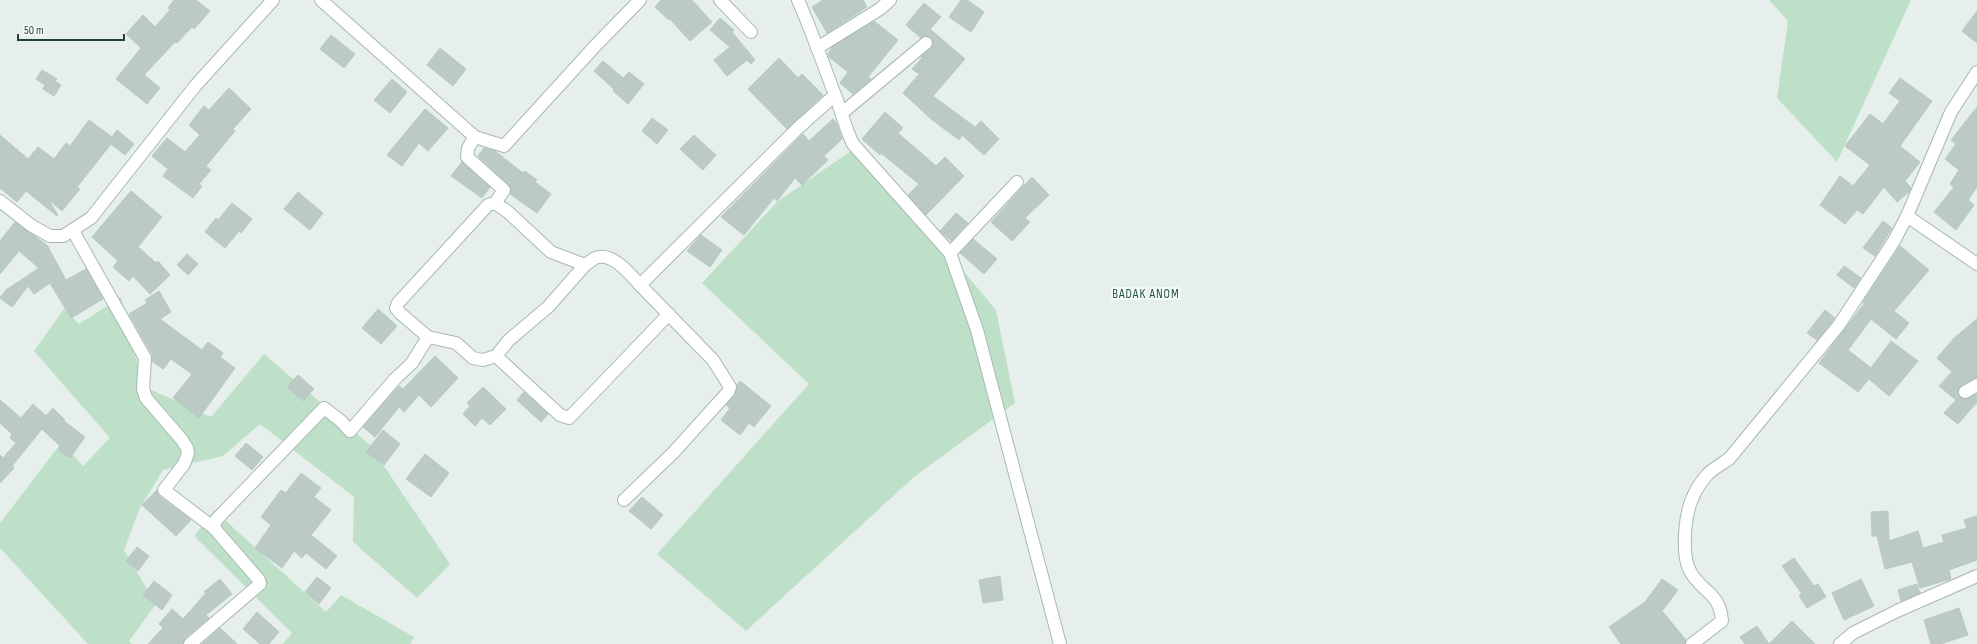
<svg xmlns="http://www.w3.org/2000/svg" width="1977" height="644" font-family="'Sofia Sans Condensed',sans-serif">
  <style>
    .green { fill: #bfe0c8 }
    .building { fill: #bbcac4; stroke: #b8c9c2 }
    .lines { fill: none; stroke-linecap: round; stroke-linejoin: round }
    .street-casing { stroke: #a8b8b2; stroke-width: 14 }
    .street { stroke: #fff; stroke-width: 12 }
    .labels { text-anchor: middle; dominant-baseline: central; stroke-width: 4; stroke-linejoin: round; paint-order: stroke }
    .quarter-label { font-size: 13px; letter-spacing: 1px; fill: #1f5548; stroke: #f7fbf9 }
  </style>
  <rect width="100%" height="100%" fill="#e6efeb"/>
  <g class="green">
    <path d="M1769,0H1911L1837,162L1777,98L1788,21Z"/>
    <path d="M858,146L996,310L1015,403L914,477L746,631L657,554L809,384L702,283L777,202Z"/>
    <path d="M121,297L143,386L211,417L264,354L369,444L450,564L417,598L353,542L354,497L260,424L223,456L163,470L139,510L124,550L156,604L129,641L132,644H88L0,548V523L62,442L83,466L110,438L34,351L64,309L79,324Z"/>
    <path d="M214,510L326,612L341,595L414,637L410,644H283L292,633L194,536Z"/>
  </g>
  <g class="building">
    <path d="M174,0H196L210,11L194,29L192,27L177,43L175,42L144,75L160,88L147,104L116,79L141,48L126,34L143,15L155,27L170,10L168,8Z"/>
    <path d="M661,0H692L712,22L690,41L670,19L669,20L655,7Z"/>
    <path d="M823,0H863L867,7L827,33L812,7Z"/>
    <path d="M961,0H967L984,12L971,32L949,17Z"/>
    <path d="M924,3L941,17L930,29L965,59L933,96L975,127L981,121L999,139L984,155L962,135L959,140L931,119L903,93L919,74L912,69L922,58L921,57L933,45L931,38L925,36L921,38L906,25Z"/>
    <path d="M1977,11V43L1962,31Z"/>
    <path d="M720,18L734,30L732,32L755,60L751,64L747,60L727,76L714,60L730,47L710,30Z"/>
    <path d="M874,21L898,40L868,77L871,79L853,94L840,83L848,72L829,57L828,54L832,47Z"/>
    <path d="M331,35L355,54L344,68L320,49Z"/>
    <path d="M440,48L466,69L453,86L427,65Z"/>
    <path d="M779,58L798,78L802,74L823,95L787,129L748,89Z"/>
    <path d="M603,61L623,78L629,72L644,84L628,104L613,91L614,89L594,71Z"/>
    <path d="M42,70L57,79L55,81L61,85L54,96L43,89L45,85L36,79Z"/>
    <path d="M1900,78L1932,101L1900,146L1920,162L1905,181L1911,188L1909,192L1897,202L1884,187L1863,214L1857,210L1845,224L1820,205L1840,176L1853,186L1870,165L1845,146L1870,114L1883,124L1900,101L1889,93Z"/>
    <path d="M392,79L407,92L390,113L374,100Z"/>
    <path d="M229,88L251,109L233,129L235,131L206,166L211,170L199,184L202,186L193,198L163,176L168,169L152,156L167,138L185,152L200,135L189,125L204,106L209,110Z"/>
    <path d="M1977,107V187L1968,200L1974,205L1956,230L1934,212L1954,187L1950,184L1959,170L1945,159L1956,144L1951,140Z"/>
    <path d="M425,109L448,128L428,151L419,143L402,166L387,155Z"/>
    <path d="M885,112L903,128L898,133L936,166L945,157L964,176L926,215L908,195L919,184L881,153L880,155L862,139Z"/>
    <path d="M652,118L668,130L657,144L642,131Z"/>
    <path d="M833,119L837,124L842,139L824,156L828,160L802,185L795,178L777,201L774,198L744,235L721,217L803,134L809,141Z"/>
    <path d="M89,120L112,137L117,130L134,144L125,155L111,144L77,187L80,189L62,211L48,199L58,215L57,216L26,191L17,202L0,188V135L28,159L38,147L54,159L66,143L70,146Z"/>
    <path d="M694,135L716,155L703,170L680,149Z"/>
    <path d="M484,148L495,151L523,173L525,171L537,180L535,182L551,194L537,213L510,194L511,188L509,185L478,156Z"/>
    <path d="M462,162L490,187L482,198L451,176Z"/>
    <path d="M1032,177L1049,195L1025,218L1030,222L1012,241L991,222Z"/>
    <path d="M131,191L162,217L138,247L156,263L158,261L170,275L150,294L133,276L129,281L113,267L118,261L92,237Z"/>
    <path d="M298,192L323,213L310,230L284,209Z"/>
    <path d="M232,203L252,219L241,233L239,231L225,248L205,232L216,218L218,220Z"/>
    <path d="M956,213L968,223L951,241L940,231Z"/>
    <path d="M1883,221L1892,228L1875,256L1863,248Z"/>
    <path d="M15,222L47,245L66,280L86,269L103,299L71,318L50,283L34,294L28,286L12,307L0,298L6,290L39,268L19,251L0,274V241Z"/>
    <path d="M701,235L722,250L710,267L687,251Z"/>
    <path d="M973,239L997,259L984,274L960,253Z"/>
    <path d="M1900,246L1929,270L1894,311L1909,323L1896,339L1871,319L1848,350L1871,368L1891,341L1918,361L1889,396L1869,379L1858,392L1819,363L1864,304L1863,302Z"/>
    <path d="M187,254L198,264L188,275L177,265Z"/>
    <path d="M1844,266L1861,278L1854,288L1837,275Z"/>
    <path d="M159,291L171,312L160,319L202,350L208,342L223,353L220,357L235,368L199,418L173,398L192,374L171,359L163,369L152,361V354L129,314L147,303L145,300Z"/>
    <path d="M378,309L397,326L381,344L362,328Z"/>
    <path d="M1825,310L1835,318L1817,340L1807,333Z"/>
    <path d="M1977,319V378L1961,386L1958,392L1959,396L1965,399L1977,394V402L1958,424L1944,413L1956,400L1939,386L1952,372L1937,358L1954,338Z"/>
    <path d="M435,356L458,378L431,407L419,395L404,412L399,407L375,437L363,427L399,386L403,389Z"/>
    <path d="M298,375L314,389L303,401L287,387Z"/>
    <path d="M740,381L771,406L754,427L749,423L740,435L721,420L730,408L726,405L735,395L737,385Z"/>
    <path d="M483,387L506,409L490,425L482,418L475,426L463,414L470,406L467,403Z"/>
    <path d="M524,392L548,414L541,422L517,400Z"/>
    <path d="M0,400L21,418L33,404L46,416L53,408L65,420L64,421L85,437L70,458L58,450L60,446L42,429L12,466L14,468L0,483V455L3,458L16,443L10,438L12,434L0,423Z"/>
    <path d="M383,430L400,444L384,465L366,452Z"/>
    <path d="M246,443L263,457L252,470L235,456Z"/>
    <path d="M425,454L449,473L431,497L406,479Z"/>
    <path d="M301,473L321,488L314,497L331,510L311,535L337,556L326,569L306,553L302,558L294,551L282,568L255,548L271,525L261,517L281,490L286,493Z"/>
    <path d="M157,490L159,496L191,520L176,536L142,505Z"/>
    <path d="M642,497L663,515L651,529L629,511Z"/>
    <path d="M1888,511L1889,541L1918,531L1923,548L1944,542L1942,535L1967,528L1964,520L1977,516V560L1949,570L1951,579L1920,588L1912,562L1885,569L1877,536H1872L1871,512Z"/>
    <path d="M137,547L149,556L138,571L126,561Z"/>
    <path d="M1794,558L1814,586L1818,584L1826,597L1807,608L1799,596L1802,594L1782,566Z"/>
    <path d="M1000,576L1003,600L983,603L979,580Z"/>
    <path d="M317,577L331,588L319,604L305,592Z"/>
    <path d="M220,579L232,594L206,615L209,618L185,638L183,644H148L163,628L159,624L172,609L183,619L206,593L204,592Z"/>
    <path d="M1662,579L1678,590L1662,611L1686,640L1685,644H1621L1609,627L1645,602Z"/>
    <path d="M1861,579L1874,606L1844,620L1832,593Z"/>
    <path d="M154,581L172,595L162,610L143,595Z"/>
    <path d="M1917,584L1920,593L1901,601L1898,590Z"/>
    <path d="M1959,608L1968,635L1941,644H1931L1924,620Z"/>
    <path d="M257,612L279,632L269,644H260L243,629Z"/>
    <path d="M1792,621L1815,644H1745L1740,637L1757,626L1769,644Z"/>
    <path d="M220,628L237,644H202Z"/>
  </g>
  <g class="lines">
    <g class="street-casing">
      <g id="street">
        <path d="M321,0L475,137L468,148L467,157L504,190L495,203"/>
        <path d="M720,0L751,32"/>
        <path d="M798,0C813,34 825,69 838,103C843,117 846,130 853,144L950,253L977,330L1060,644"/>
        <path d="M817,48L880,9L890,0"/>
        <path d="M842,113L926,43"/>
        <path d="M475,137L504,146L596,45L640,0"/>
        <path d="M0,201L32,226L50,236H63L91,218L196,85L273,0"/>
        <path d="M1907,216L1977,264"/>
        <path d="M73,231L145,358L143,389L146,398L182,440L187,448L188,453L184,464L164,490L214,528"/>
        <path d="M950,253L1017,182"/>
        <path d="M428,337L456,343L473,358L483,360L496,356L509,340L548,307L585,265"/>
        <path d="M496,356L560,415L569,418L669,314"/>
        <path d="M1965,392L1977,385"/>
        <path d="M624,500L673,453L728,392L730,387L713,360L640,285L797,129L835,95"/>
        <path d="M190,644L260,584L259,580L214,528L216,520L324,408L341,421L350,431L395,379L412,363L428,337L400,313L396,308L398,303L488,205L495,203L508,212L551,252L585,265C588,263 592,260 595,258C612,251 630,274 640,285"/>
        <path d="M1692,644L1722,621C1720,592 1702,593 1690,571C1681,555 1685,515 1692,499C1695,491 1701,482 1707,475C1712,469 1722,464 1729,459L1839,325L1894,241L1907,216L1951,112L1977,72"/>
        <path d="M1840,644L1853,633L1897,611L1977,576"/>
      </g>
    </g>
    <use href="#street" class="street"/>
  </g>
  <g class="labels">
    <g class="quarter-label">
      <text x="1146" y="294">BADAK ANOM</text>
    </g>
  </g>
  <path d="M18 34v6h106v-6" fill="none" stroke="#24423a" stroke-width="2"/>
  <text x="24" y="34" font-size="12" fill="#24423a" stroke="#f7fbf9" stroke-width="3" paint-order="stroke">50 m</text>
</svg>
